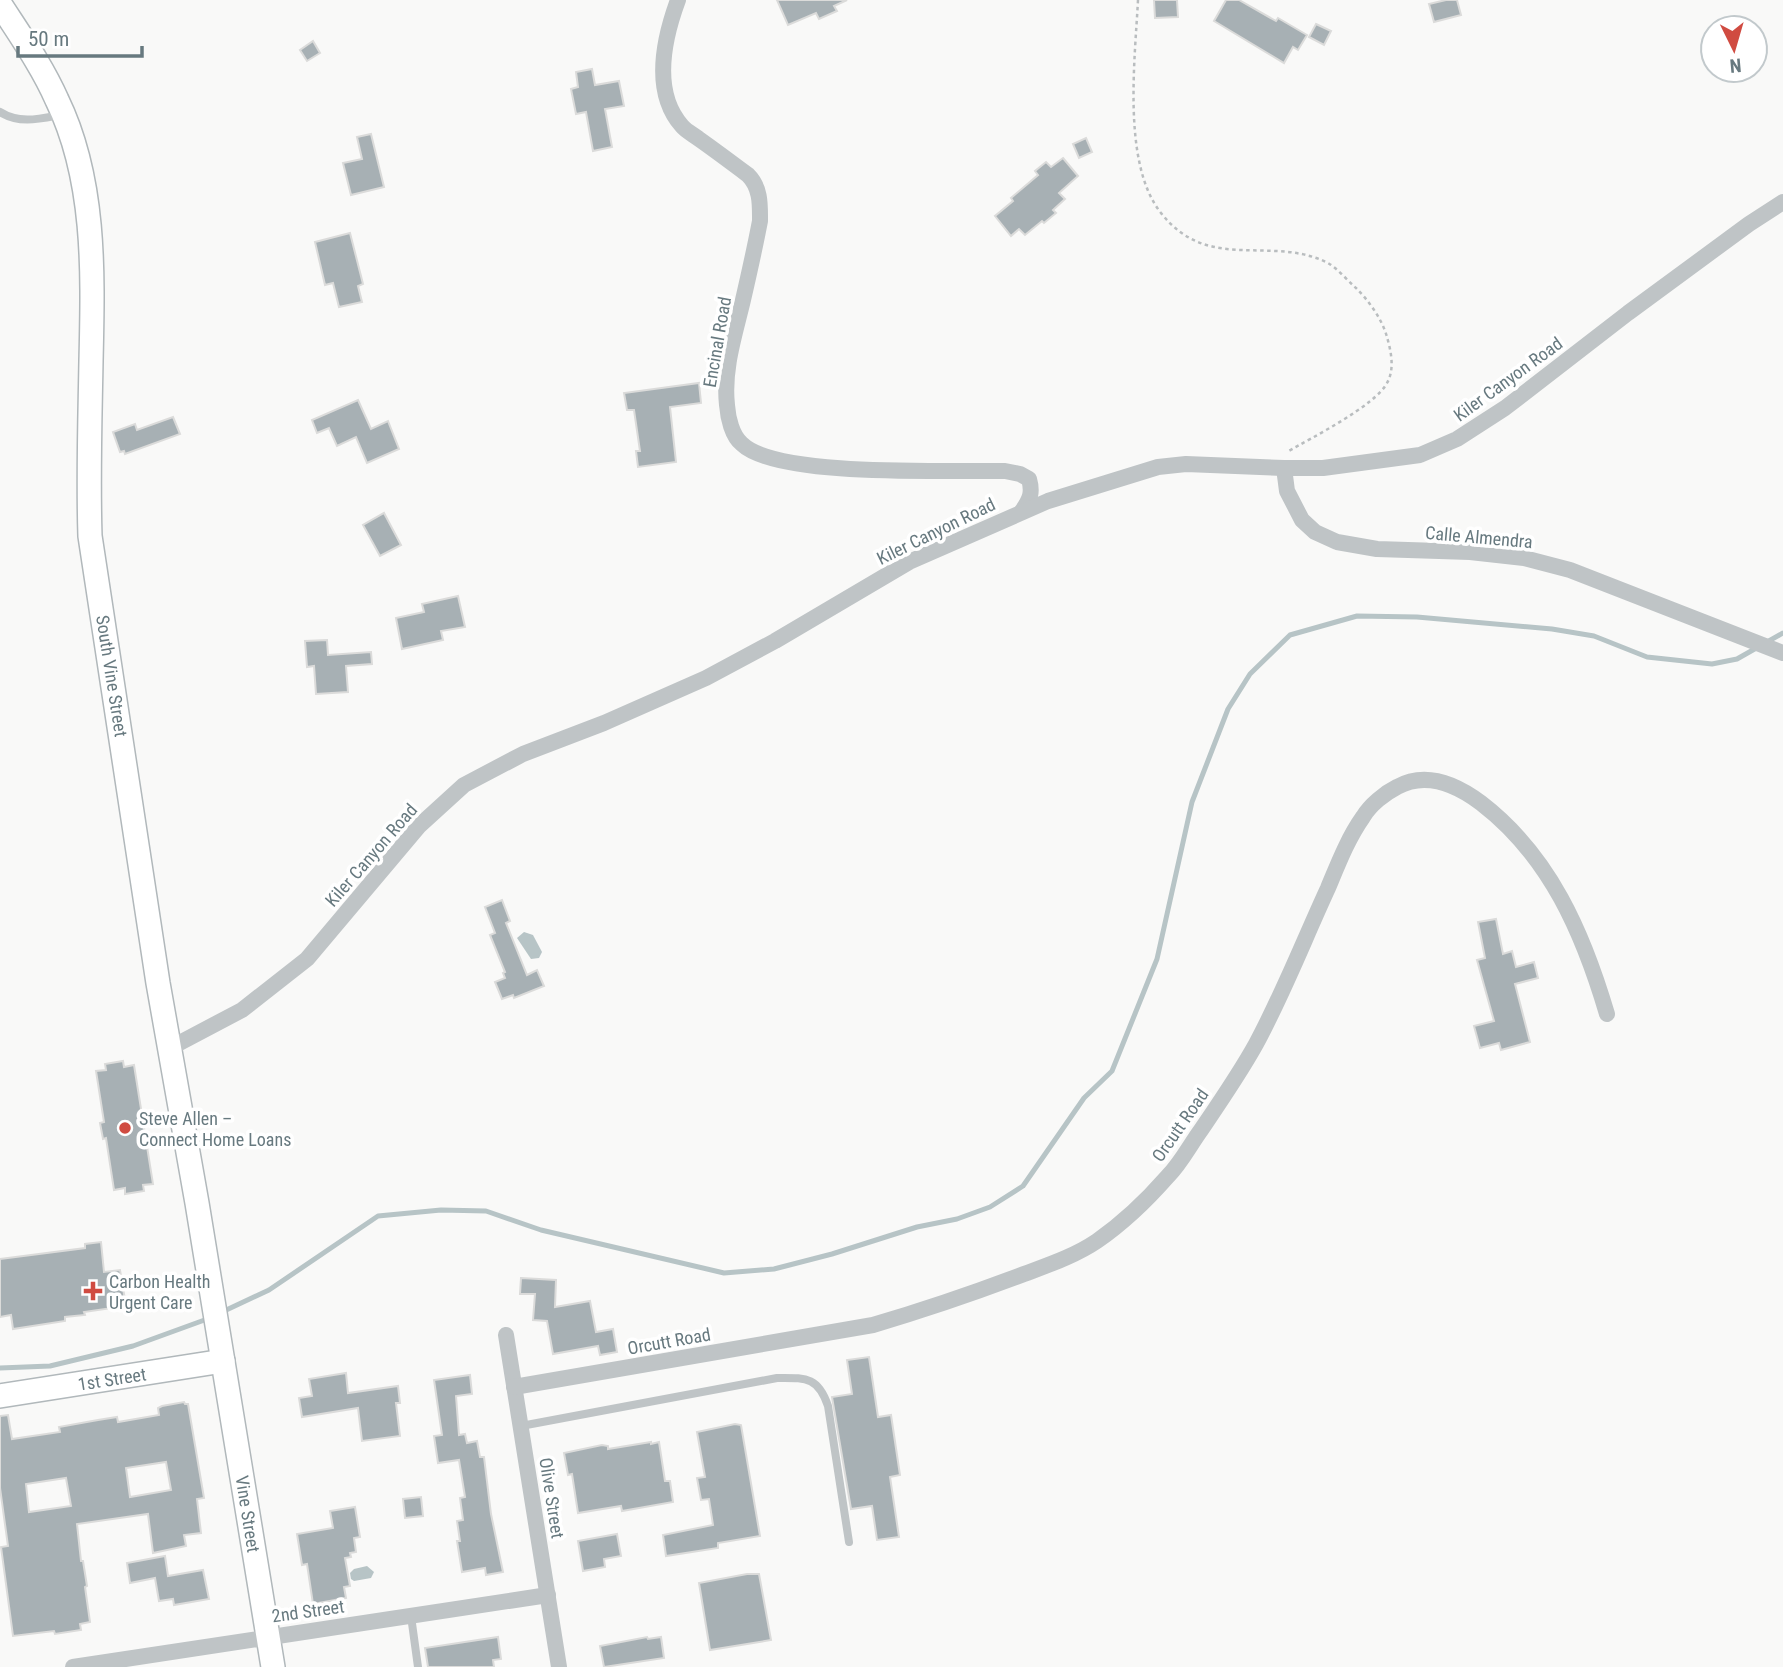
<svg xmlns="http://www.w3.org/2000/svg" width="1783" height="1667" font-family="'Roboto Condensed',sans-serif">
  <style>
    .water { fill: #b7c4c6 }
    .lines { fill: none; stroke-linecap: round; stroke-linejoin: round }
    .stream { stroke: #b7c4c6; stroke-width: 5 }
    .building { fill: #a7b0b4; stroke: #dbdbda; stroke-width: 2; fill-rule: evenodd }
    .secondary-casing { stroke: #b1b8bb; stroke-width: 26 }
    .path { stroke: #b9bdbf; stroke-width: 2.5; stroke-dasharray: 3.5 3.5; stroke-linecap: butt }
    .lane { stroke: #bfc4c6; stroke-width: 8 }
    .street { stroke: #bfc4c6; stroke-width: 16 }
    .secondary { stroke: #fff; stroke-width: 23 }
    .poi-dot { fill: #d04b41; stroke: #fff; stroke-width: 2.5 }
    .labels { text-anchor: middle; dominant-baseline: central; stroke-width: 7; stroke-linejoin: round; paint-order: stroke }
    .street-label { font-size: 18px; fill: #67797f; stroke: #fff }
    .poi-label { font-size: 18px; fill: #67797f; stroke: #fff; text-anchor: start }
  </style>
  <rect width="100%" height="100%" fill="#f9f9f8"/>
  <g class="water">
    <path d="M524,932L533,935L542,952L539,958L531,959L517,938Z"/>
    <path d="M367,1566L374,1572L371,1578L354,1581L351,1579L350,1573L354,1569Z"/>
  </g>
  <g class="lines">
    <g class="stream">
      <path d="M222,1312L269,1290L378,1216L441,1210L486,1211L541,1230L724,1273L774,1269L832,1254L917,1227L957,1219L990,1207L1023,1186L1084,1098L1112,1071L1157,959L1192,802L1228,709L1250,674L1290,635L1357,616L1417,617L1552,629L1594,636L1647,657L1712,664L1737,659L1783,633"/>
      <path d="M0,1368L50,1366L133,1346L210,1318"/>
    </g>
  </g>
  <g class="building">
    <path d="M777,0H847L834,6L837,11L819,19L816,13L788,25Z"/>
    <path d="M1154,0H1177L1178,17L1155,18Z"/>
    <path d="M1226,0H1239L1276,21L1278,18L1307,35L1298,50L1293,47L1284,63L1214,21Z"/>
    <path d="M1446,0H1457L1461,15L1434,22L1429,4Z"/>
    <path d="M1316,24L1331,31L1324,45L1309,37Z"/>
    <path d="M313,41L320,53L307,61L300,50Z"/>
    <path d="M592,69L595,85L619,81L624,106L605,109L612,147L593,151L586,112L576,114L571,89L578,87L576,72Z"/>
    <path d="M371,134L384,187L351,195L343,163L362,159L357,137Z"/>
    <path d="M1086,138L1092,152L1079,158L1073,144Z"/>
    <path d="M1063,158L1078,176L1059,193L1065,199L1053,210L1056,213L1044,223L1042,221L1025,235L1019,229L1011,236L995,216L1013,201L1011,198L1038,175L1035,171L1046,162L1051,167Z"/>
    <path d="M350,233L363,284L358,286L362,302L339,307L333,283L325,285L315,242Z"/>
    <path d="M699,383L701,403L670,407L676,462L638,467L636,451H640L634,410H627L624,393Z"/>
    <path d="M358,400L371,429L388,421L399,449L367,463L356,437L337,446L329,428L317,433L312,420Z"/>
    <path d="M173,417L180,434L125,454L124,451L120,452L113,432L135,424L137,430Z"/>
    <path d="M384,513L401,545L380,556L363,525Z"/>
    <path d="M458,596L465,627L441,631L443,640L402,649L396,618L424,612L422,604Z"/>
    <path d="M327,640L328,655L371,652L372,664L346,666L348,692L316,694L314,666L307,667L305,641Z"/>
    <path d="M502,900L510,921L506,923L527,975L537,970L544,986L514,998L513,995L502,999L495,982L505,978L503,973L505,972L490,935L495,933L485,907Z"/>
    <path d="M1496,919L1503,954L1512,951L1516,967L1534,962L1538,978L1515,984L1530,1042L1501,1050L1499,1043L1480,1048L1474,1026L1494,1021L1477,960L1485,958L1478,922Z"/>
    <path d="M123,1061L124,1067L134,1065L153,1184L143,1185L144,1191L125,1194V1188L114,1190L106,1138L103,1139L100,1123L104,1122L96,1071L106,1070L105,1064Z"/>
    <path d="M101,1242L104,1272L120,1270L126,1306L84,1312L85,1315L65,1317V1321L13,1329L11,1315L0,1317V1259L85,1248V1244Z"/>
    <path d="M521,1278L556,1280L555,1307L590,1301L596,1332L613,1329L617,1352L600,1355L598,1346L553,1354L547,1321L533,1320L535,1294H520Z"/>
    <path d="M869,1357L878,1417L891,1415L900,1475L890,1477L899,1537L877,1540L872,1506L851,1509L832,1397L852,1394L847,1360Z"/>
    <path d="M346,1373L348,1393L398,1386L400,1403H396L400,1436L362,1441L358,1408L302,1417L299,1398L312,1396L309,1379Z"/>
    <path d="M470,1375L472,1394L456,1396L459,1435L465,1434L467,1443L477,1441L480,1457H484L491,1514L503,1572L486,1575L485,1568L462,1572L457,1541H460L457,1521L463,1520L460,1498L465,1497L459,1460L438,1463L434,1436L442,1435L434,1380Z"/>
    <path d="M184,1402L185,1404H188L204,1498L197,1499L201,1533L184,1535L186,1546L153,1553L148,1514L77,1524L81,1561H83L87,1586L85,1587L90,1622L80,1624L81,1630L55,1634L54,1631L13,1636L1,1547L8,1546L0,1488V1416L8,1415L12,1439L60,1432L59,1427L98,1420L117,1417L118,1422L159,1415L158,1408L162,1406ZM166,1462L171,1490L130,1497L126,1468ZM66,1478L71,1506L29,1512L26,1484Z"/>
    <path d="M735,1424L741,1425L760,1536L718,1543V1548L666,1556L663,1535L713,1525L709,1499L701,1500L697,1478L705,1477L697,1432Z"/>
    <path d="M651,1442V1444L659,1442L665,1481H670L673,1502L622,1511L621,1506L578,1513L572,1474L568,1475L564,1453L602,1445L608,1446V1449Z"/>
    <path d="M421,1497L423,1516L405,1518L403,1499Z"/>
    <path d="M355,1507L360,1537L354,1538L356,1552L350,1553L351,1557L345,1558L350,1586L344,1587L346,1598L313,1604L307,1564L302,1565L297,1534L333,1528L330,1511Z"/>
    <path d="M617,1534L621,1556L604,1559L605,1567L583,1571L578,1541Z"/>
    <path d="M165,1556L168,1576L203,1570L209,1599L174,1605L173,1599L159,1601L155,1578L130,1583L127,1563Z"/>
    <path d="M747,1574H759L771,1640L710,1650L699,1583Z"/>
    <path d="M498,1637L501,1659L493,1660L494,1667H428L425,1648Z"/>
    <path d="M647,1637L648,1639L661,1637L664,1658L604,1667L600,1646Z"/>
  </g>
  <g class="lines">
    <g class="secondary-casing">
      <g id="secondary">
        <path d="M0,4C20,35 42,66 57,100C96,180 93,274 91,361C90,419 88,477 90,536L158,983L197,1203L273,1667"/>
        <path d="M0,1396L223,1361"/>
      </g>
    </g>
    <path class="path" d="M1138,0C1135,60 1122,164 1161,213C1209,274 1270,234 1328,263C1338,269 1347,280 1356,288C1369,301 1382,319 1387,337C1391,351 1395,369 1387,383C1375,406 1311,438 1287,452"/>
    <g class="lane">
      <path d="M0,112C19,124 39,119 60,115"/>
      <path d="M521,1426L777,1378C805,1378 818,1376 828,1406L849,1542"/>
      <path d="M411,1616L418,1667"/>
    </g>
    <g class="street">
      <path d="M678,0C664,38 652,92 682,126C686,131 694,135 699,139C716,151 732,163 748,175C761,188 760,205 760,221C755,247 749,274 743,300C735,334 723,369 727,405C728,418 732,436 742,444C777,478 953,470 1005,471L1020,474L1029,479C1033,493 1030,499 1022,511"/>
      <path d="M1284,468L1287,491L1302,520L1315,532L1337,542L1377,549L1470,552L1524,558L1570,570L1783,653"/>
      <path d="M170,1048L242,1010L307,959L419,826L464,785L523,754L604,723L706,678L775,641L909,562L1048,501L1158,467L1186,464L1284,468H1323L1420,455L1457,439L1505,408L1628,313L1749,224L1783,202"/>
      <path d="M506,1335L559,1667"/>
      <path d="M514,1387L873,1325C924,1310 974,1293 1024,1274C1048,1265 1075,1256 1097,1241C1123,1223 1147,1200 1168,1176C1181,1163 1190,1145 1201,1130C1220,1102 1240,1073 1256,1044C1283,994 1304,940 1328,888C1338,864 1348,838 1363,817C1370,805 1385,793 1397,787C1426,771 1457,785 1481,803C1550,856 1583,933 1607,1014"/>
      <path d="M73,1667L548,1595"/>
    </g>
    <use href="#secondary" class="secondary"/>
  </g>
  <g class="poi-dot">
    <circle cx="125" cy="1128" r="7"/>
    <path d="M89.5 1280.5h7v7h7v7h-7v7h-7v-7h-7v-7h7z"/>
  </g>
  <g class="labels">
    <g class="street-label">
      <text transform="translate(717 342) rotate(-80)">Encinal Road</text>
      <text transform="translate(1508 379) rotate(-36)">Kiler Canyon Road</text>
      <text transform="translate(936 531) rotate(-26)">Kiler Canyon Road</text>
      <text transform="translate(1479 537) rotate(5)">Calle Almendra</text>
      <text transform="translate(112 676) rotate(81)">South Vine Street</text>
      <text transform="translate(371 855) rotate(-49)">Kiler Canyon Road</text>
      <text transform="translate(1180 1125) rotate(-55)">Orcutt Road</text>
      <text transform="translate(669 1341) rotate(-10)">Orcutt Road</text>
      <text transform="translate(112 1379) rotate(-9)">1st Street</text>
      <text transform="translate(552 1498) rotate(81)">Olive Street</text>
      <text transform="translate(248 1514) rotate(81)">Vine Street</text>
      <text transform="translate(308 1611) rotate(-8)">2nd Street</text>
    </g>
    <g class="poi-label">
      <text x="139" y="1118">Steve Allen –<tspan x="139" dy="21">Connect Home Loans</tspan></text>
      <text x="109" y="1281">Carbon Health<tspan x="109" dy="21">Urgent Care</tspan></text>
    </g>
  </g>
  <g transform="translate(1734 49) rotate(175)"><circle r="33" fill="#ffffff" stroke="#c2c9cc" stroke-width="2"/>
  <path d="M0-5L12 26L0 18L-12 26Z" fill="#d04b41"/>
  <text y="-10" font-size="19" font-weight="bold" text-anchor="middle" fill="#67797f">N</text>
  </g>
  <path d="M18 46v10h124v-10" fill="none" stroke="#67797f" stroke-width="3.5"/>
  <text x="28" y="46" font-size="21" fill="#67797f" stroke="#ffffff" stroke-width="5" paint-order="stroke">50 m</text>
</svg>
